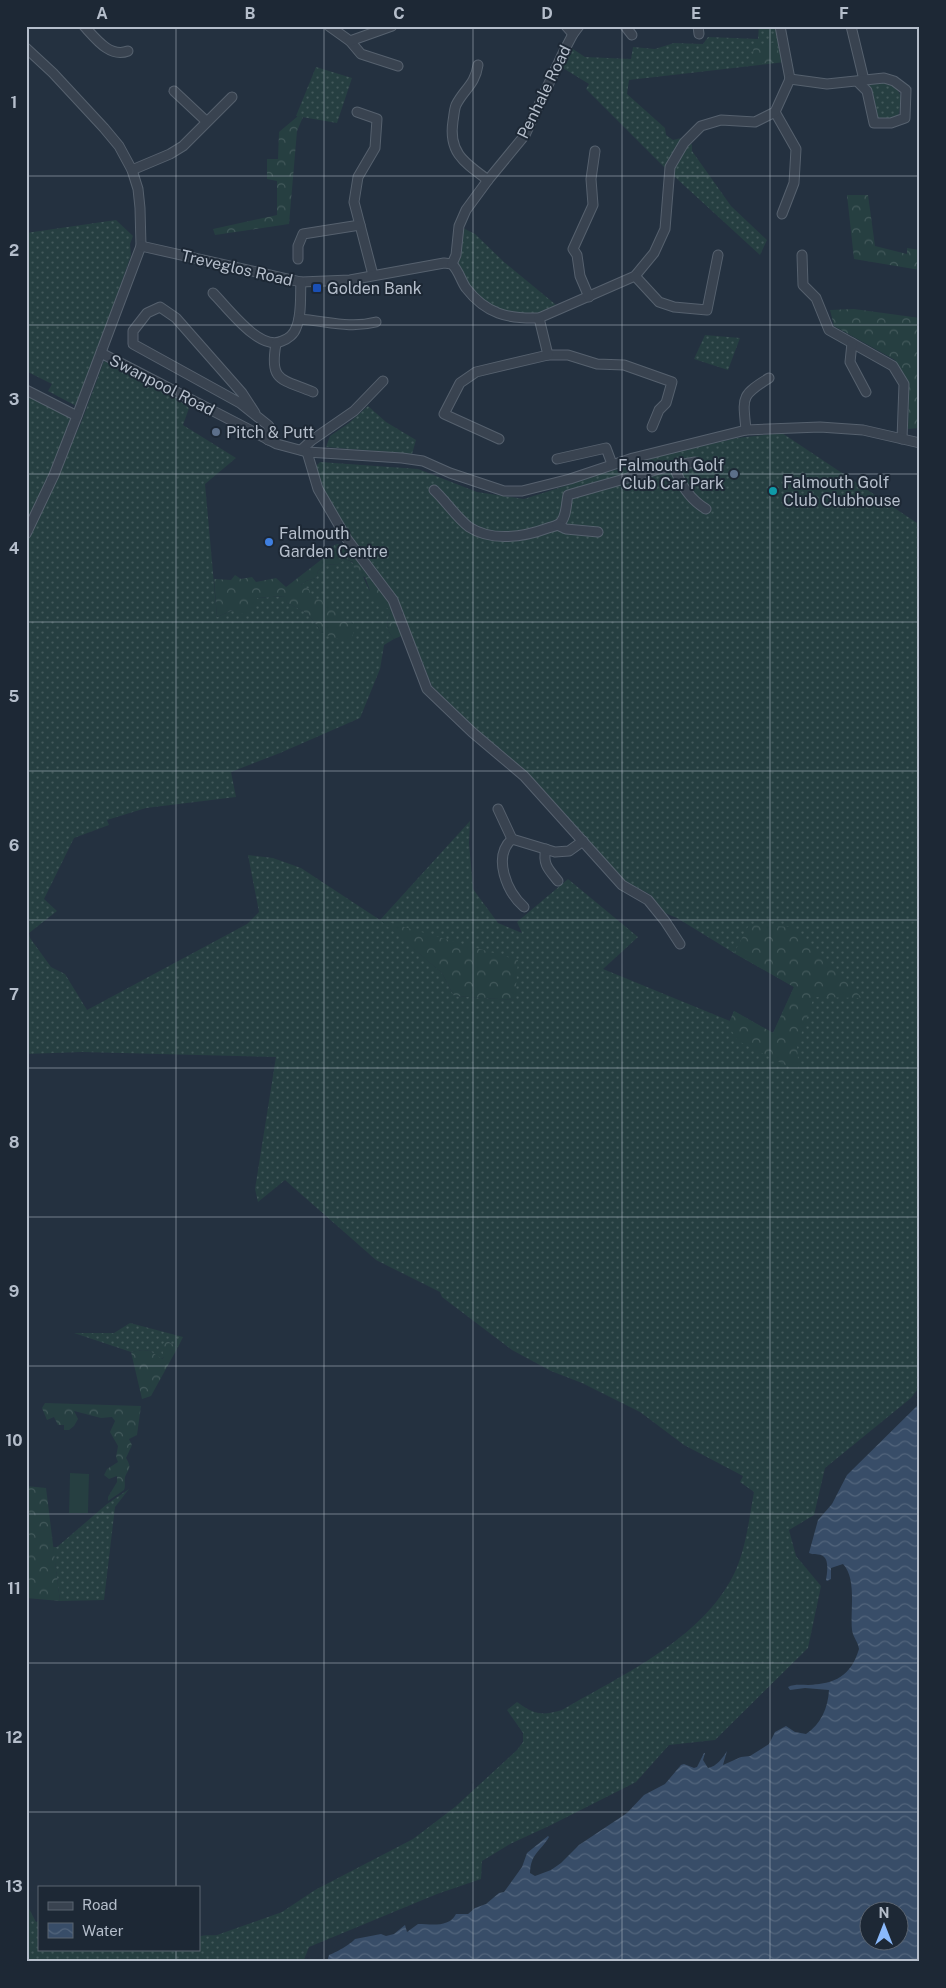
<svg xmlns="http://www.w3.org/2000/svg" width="946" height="1988" font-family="'Public Sans',sans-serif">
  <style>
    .grass { fill: url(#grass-dots); fill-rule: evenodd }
    .forest { fill: url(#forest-crowns) }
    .pitch { fill: #263f41 }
    .water { fill: url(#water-waves); fill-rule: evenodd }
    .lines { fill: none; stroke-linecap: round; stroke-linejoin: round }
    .minor-casing { stroke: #56616e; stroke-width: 11 }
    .minor { stroke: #394350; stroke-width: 9 }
    .grid { fill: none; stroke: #b5becb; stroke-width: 1; stroke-opacity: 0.55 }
    .transit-dot { fill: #1a4fb4; stroke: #1d2835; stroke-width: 2 }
    .service-dot { fill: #5c6f8a; stroke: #1d2835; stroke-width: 2 }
    .culture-dot { fill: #0f9aa8; stroke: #1d2835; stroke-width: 2 }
    .shop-dot { fill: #3f7fe0; stroke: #1d2835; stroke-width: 2 }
    .labels { text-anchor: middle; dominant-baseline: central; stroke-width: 4; stroke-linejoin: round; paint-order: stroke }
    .street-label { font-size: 16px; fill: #b5becb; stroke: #1d2835 }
    .poi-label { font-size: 16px; fill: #b5becb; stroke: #1d2835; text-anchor: start }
    .neatline { fill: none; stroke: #b5becb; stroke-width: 2 }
    .grid-label { font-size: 16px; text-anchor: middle; font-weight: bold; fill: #b5becb }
  </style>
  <defs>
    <pattern id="grass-dots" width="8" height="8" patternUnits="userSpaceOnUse" patternTransform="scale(1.25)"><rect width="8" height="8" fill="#263f41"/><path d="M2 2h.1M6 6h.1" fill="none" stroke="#43595b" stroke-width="1.8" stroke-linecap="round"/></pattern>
    <pattern id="forest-crowns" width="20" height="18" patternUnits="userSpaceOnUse" patternTransform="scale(1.25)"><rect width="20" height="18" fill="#263f41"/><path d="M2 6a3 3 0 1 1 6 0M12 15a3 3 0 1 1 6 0" fill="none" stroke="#43595b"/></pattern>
    <pattern id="water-waves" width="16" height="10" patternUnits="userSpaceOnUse" patternTransform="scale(1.25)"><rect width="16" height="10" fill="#384d68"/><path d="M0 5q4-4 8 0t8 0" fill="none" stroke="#53657c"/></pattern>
  </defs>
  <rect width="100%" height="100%" fill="#243140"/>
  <g class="grass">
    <path d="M759,26H777L785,62L629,80L627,94L665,128L666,135L673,140L686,137L692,145V151L731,206L767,240L760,255L664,167L586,89L589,84L558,65L567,45L585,57L631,59L633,47L655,49L674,43L703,44L708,37L758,39Z"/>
    <path d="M316,67L352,78L337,123L296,116Z"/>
    <path d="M884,83L896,87L902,98L898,117L888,120L878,119L873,94L866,84Z"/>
    <path d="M116,220L133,236L130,244L131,255L78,407L48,391L52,384L26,371V233Z"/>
    <path d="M459,226L475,234L504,262L561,309L522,319L480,303L456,268Z"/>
    <path d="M705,335L740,338L728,370L694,359Z"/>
    <path d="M104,361L175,397L189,408L183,425L236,458L205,484L217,617L233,610L248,609L257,598L286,596L287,603C303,610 313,616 321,633L346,619L312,599L301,585L306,581L316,578L318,571L326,564L337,565L344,559C363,564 362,578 370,591C375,599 383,606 391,610C387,624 384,626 394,639L384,645L380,669L360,718L280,753L231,772L236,797L146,808L107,820L109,825L74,838L44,899L57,911L29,933L30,938L51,967L65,974L87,1010L247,924L259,912L248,855L273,858L301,868L380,920L470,821L469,843L473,889L498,923L522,933L517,922L568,879L638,937L603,969L730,1021L734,1011L773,1033L794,987L734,953L677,918L665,913L651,895L625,881L535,781L476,729L432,686L397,599L351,538L321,484L316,466L320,462L418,469L477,492L524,499L659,456L737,438L782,433L920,525V1386L911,1398L825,1468L814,1515L789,1530L796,1556L821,1586L808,1648L715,1740L669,1745L636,1782L551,1825L510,1844L482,1861L481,1879L437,1894L309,1947L303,1962H26V1903L36,1922L39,1921V1949H199V1937C205,1934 210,1936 217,1935L282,1912L315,1890L413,1839L455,1807L517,1750L523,1742V1733L507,1710L517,1702C535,1715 542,1716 562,1710C622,1675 702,1639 734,1574C746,1549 749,1519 754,1492L740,1482L743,1476L684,1445L640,1412L582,1383L551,1371L512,1350L442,1297L440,1292L376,1260L285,1180L258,1202L255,1189L276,1057L82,1052L26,1054V543L81,423ZM382,921L515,1000L454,996L442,973Z"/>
    <path d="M26,392L75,416L26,530Z"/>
    <path d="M368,406L386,422L416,440L412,454L326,447L330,436L349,423Z"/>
    <path d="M130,1323L183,1337L178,1347L167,1341L164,1357L161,1359L150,1351L143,1350L131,1352L74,1333H114Z"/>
    <path d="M129,1489L115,1507L104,1600L60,1601L53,1547H57L107,1504Z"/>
  </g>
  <g class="forest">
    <path d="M776,42L781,61L754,65L753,47Z"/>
    <path d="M298,116L303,117L297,131L289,224L215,235L213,229L277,215V181L267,179V159H278L279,132Z"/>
    <path d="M847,195H868L875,246L907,254V248L920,250V270L854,259Z"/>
    <path d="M854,309L920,318V428L908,429L909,391L895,360L834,326L830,310Z"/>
    <path d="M337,544L352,546L393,600L406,634L394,639C384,626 387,624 391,610L385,607H379L369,596L370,591L365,577L355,574L353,562L345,559L337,565L326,564L318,571L316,578L306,581L301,585L309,589L312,599L325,600L346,619L352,621L355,629L351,639H338L321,633C313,616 303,610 287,603L285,596L257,598V605L248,609V616L233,610L217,617L214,579L231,580L235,575L241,579L252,577L256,582L276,578L286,587L326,556L329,548Z"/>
    <path d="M380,920L518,960L515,1000L454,996L442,973Z"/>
    <path d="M749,925L794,927L862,998L814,997L797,1046L799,1072L738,1041L728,1025L734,1011L773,1033L794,987L734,953Z"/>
    <path d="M167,1341L178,1347L151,1396L142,1399L131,1352L143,1350L150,1351L162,1359L164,1357L161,1345Z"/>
    <path d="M45,1403L141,1406L137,1435L129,1439L132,1445L126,1458C132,1468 129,1468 125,1477C124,1481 126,1486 124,1490L108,1501V1497L117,1482V1476L109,1479L104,1475L107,1469L118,1462L116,1457L118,1446L110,1432L115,1421L112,1417L101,1418L74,1411L78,1419L74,1426L69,1430H64V1425H58L54,1417L47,1420L42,1408Z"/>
    <path d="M26,1486L46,1488L60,1601L26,1598Z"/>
  </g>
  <path class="pitch" d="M70,1473L89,1474L88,1513H69Z"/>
  <path class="water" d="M920,1403V1962H327L329,1955C335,1953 351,1944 355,1939L381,1934L386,1936L394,1934L405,1925L407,1932L418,1924C431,1924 449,1928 456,1914H468L475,1908L486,1904L499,1893L504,1892L522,1867L527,1853L548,1836L549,1837C540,1852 531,1853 530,1873L535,1876L551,1870L561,1863L579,1845L627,1813L644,1795L665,1784L681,1765L684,1764L694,1768L697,1767L704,1753H705L703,1760L708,1768C717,1766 722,1759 727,1751L723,1765L741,1757L750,1756L769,1744L775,1732L786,1726L795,1732L806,1734C821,1724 828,1708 829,1690L805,1688L790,1690L788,1687C794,1684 801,1685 808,1685C835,1684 851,1676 859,1649C858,1642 853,1637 852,1630C850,1610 857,1579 843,1564L831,1568V1579L827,1581L826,1580C827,1573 830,1558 821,1555C817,1554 813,1555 809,1553L818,1520L832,1504L847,1475ZM868,1910H898V1940H868Z"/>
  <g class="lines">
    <g class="minor-casing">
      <g id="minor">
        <path d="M84,26C96,39 110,58 128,51"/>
        <path d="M329,26L350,41L361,54L398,66"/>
        <path d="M566,26L573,34"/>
        <path d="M625,26L632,35"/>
        <path d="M698,26L699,34"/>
        <path d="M780,26L790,79"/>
        <path d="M851,26L864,80"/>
        <path d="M350,41L392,26"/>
        <path d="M26,48L53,73L104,128L119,146L132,170L138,189L140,208L141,246L77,416L54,475L26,534"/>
        <path d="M478,65C475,85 464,89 456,105C454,110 454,116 453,121C448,153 465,163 488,180"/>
        <path d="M790,79L827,84L884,78L894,81L906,90L905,118L891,123H874L867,91L857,81"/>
        <path d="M174,91L206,121"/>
        <path d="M357,112L377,119L375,148L358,177L354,202L373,275"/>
        <path d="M775,112L796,149L794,183L782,214"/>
        <path d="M132,170L170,154L183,146L232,97"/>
        <path d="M141,246L301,282L350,280L444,263L452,264"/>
        <path d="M802,255L803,285L816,298L829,330L893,366L904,384L902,439"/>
        <path d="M298,259V246L303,234L360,225"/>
        <path d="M452,264C459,271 461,281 466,288C486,314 508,319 539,318L635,276L654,253L665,229L670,167L684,143L701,126L721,120L755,122L775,112L790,79"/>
        <path d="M452,264L456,255L459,226L466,210L488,180L525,135L563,53L573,34L579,26"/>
        <path d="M635,276L659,302L674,307L707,310L718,255"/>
        <path d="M213,293C228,308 260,352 282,341C288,339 294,334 296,328C302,315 300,296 301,282"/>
        <path d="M589,297L580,276L577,255L573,249L593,205L591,179L595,151"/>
        <path d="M299,319C327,321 349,329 376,322"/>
        <path d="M852,343L850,362L866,392"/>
        <path d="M276,344C269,382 282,379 313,392"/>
        <path d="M101,353L277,444L307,452L402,458L423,461L450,473L504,491H522L570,479L633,458L746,430L820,427L863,430L920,443"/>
        <path d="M548,355H568L597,364L624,365L672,382L666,403L659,410L652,427"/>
        <path d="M26,390L77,416"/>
        <path d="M255,413L242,393L176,318L160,307L147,313L133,331V344L240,403L269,426L268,440"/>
        <path d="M746,430C743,397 740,396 769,378"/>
        <path d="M499,439L444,414L460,383L476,372L548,355L539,318"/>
        <path d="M301,450L312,440L354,411L383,381"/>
        <path d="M307,452L318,489L347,539L393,600L427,689L472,732L524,776L622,885L648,900L665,921L680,944"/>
        <path d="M557,459L606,448L612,464"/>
        <path d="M674,466C680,484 689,499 706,509"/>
        <path d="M434,490C446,501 456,517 469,527C492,542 524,537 548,528C551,527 557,526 559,524C567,518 566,503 568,495L663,468L695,462"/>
        <path d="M557,525L566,529L598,532"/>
        <path d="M498,809L512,839"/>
        <path d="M546,849C542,864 549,870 558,881"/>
        <path d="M524,907C507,892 492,857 512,839L555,852L569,851L583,841"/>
      </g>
    </g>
    <use href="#minor" class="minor"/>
  </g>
  <path class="grid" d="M176,26V1887M324,26V1962M473,26V1962M622,26V1962M770,26V1962M26,176H920M26,325H920M26,474H920M26,622H920M26,771H920M26,920H920M26,1068H920M26,1217H920M26,1366H920M26,1514H920M26,1663H920M26,1812H920M176,1949V1962"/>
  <rect class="transit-dot" x="312" y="283" width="10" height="10" rx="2.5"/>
  <g class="service-dot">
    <circle cx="216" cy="432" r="5"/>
    <circle cx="734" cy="474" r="5"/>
  </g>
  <circle class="culture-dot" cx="773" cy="491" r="5"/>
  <circle class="shop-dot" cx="269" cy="542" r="5"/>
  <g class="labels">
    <g class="street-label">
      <text transform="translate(544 92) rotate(-64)">Penhale Road</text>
      <text transform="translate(237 268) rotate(13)">Treveglos Road</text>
      <text transform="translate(162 385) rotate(27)">Swanpool Road</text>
    </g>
    <g class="poi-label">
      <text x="327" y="288">Golden Bank</text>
      <text x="226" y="432">Pitch &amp; Putt</text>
      <text x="724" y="465" text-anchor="end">Falmouth Golf<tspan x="724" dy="18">Club Car Park</tspan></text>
      <text x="783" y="482">Falmouth Golf<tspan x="783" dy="18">Club Clubhouse</tspan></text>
      <text x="279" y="533">Falmouth<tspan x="279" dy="18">Garden Centre</tspan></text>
    </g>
  </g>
  <rect width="946" height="1988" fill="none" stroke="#1d2835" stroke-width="55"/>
  <rect x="38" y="1886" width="162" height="65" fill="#1d2835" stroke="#5a6471"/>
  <rect x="48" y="1902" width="25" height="8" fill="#394350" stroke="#5a6471"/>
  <text x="82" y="1910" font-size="15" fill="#b5becb">Road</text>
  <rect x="48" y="1923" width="25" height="15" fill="url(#water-waves)" stroke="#5a6471"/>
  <text x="82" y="1936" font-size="15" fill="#b5becb">Water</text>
  <g transform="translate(884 1926)"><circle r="24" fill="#1d2835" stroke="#5a6471"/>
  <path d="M0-4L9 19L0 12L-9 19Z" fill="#8ab9fb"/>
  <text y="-8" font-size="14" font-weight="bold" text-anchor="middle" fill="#b5becb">N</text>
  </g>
  <rect x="28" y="28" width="890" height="1932" class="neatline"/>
  <g class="grid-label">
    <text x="102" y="19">A</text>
    <text x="250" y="19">B</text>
    <text x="399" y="19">C</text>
    <text x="547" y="19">D</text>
    <text x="696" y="19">E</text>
    <text x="844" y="19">F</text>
    <text x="14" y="108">1</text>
    <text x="14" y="256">2</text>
    <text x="14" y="405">3</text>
    <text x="14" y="554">4</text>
    <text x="14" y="702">5</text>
    <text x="14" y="851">6</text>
    <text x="14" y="1000">7</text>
    <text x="14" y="1148">8</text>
    <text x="14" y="1297">9</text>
    <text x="14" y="1446">10</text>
    <text x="14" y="1594">11</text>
    <text x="14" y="1743">12</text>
    <text x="14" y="1892">13</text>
  </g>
</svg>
